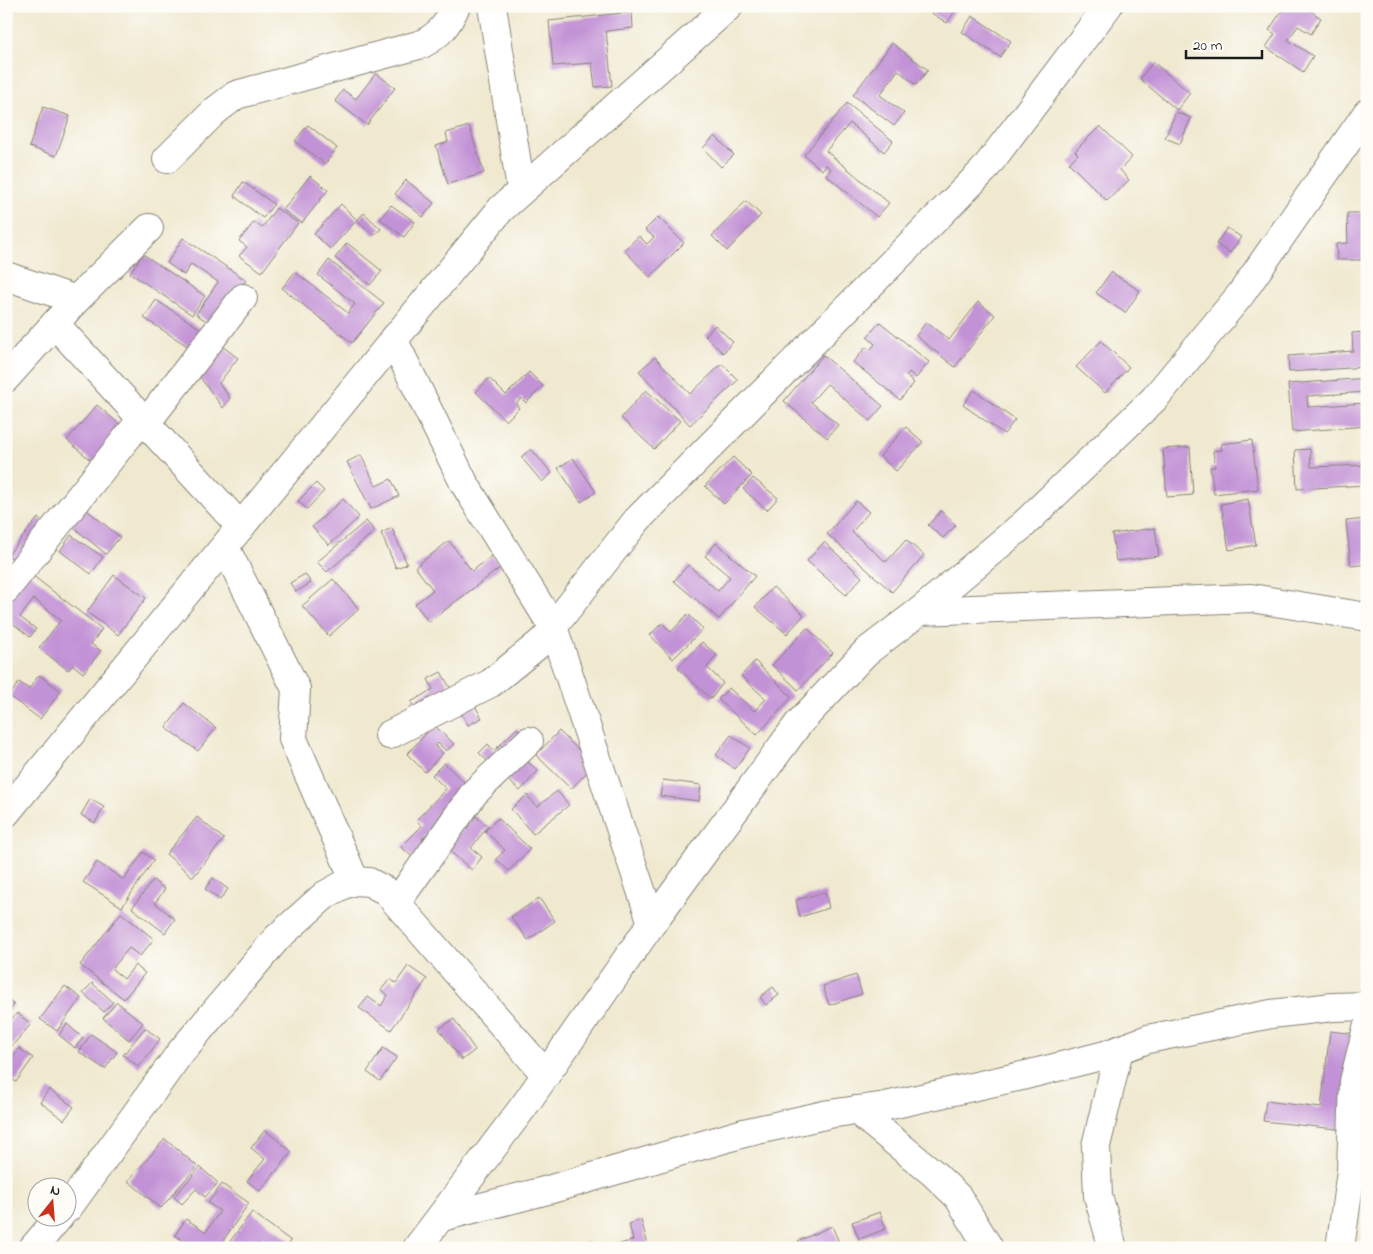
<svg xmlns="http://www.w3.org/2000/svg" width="1373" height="1254" font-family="'Indie Flower',sans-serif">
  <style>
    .building { fill: #c292d6 }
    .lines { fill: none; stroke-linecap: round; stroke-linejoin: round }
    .minor-casing { stroke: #868276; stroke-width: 30 }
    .minor { stroke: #fff; stroke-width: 28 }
  </style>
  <rect width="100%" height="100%" fill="#fdfcf7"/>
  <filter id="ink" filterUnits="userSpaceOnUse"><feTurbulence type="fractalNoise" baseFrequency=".02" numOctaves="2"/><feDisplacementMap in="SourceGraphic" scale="10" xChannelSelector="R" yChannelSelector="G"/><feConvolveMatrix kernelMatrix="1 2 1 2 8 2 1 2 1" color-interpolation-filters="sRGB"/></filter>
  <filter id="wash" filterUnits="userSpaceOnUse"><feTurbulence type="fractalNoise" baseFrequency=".0096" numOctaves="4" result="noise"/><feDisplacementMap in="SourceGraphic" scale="20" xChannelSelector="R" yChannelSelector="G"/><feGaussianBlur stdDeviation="1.12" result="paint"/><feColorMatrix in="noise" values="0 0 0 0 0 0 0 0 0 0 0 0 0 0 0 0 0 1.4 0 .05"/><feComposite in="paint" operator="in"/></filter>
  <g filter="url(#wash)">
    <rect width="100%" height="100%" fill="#f0e9d0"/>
    <g id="blocks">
      <g class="building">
        <path d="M926,6H950L955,11L947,23L925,9Z"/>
        <path d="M1285,6H1303L1321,18L1311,34L1298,26L1288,40L1313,56L1303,72L1266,47L1275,34L1269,30Z"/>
        <path d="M632,12L633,28L606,31L612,86L595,87L592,63L553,66L549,21Z"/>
        <path d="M972,16L1011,41L1000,57L962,32Z"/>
        <path d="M892,43L928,70L916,85L898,70L880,95L904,113L894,126L853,95Z"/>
        <path d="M1153,62L1190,93L1177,110L1140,79Z"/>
        <path d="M376,73L395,88L367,125L335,101L343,90L356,99Z"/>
        <path d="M847,103L893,141L884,152L850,123L826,151L889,203L877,217L826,175L831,169L826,165L822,170L804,155Z"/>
        <path d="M43,107L70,116L56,156L29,147Z"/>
        <path d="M1176,112L1191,118L1180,144L1165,138Z"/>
        <path d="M308,125L337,148L325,164L295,141Z"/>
        <path d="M469,126L484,173L448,184L436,146L448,142L446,133Z"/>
        <path d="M1100,126L1132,157L1120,170L1129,180L1107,201L1069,163L1078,154L1075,151Z"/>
        <path d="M715,136L734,155L721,167L703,148Z"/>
        <path d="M310,176L328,190L302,223L283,210Z"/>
        <path d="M406,180L434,203L423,217L395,194Z"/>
        <path d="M243,182L274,204L263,218L234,196Z"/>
        <path d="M746,201L761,215L727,251L712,236Z"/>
        <path d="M341,204L357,220L364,213L381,229L374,235L357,220L330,249L314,234Z"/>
        <path d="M391,205L415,222L404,237L380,219Z"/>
        <path d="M276,208L298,223L262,272L239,256L247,247L239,241L254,222L262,228Z"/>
        <path d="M1347,213H1367V260H1337L1336,244L1348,243Z"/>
        <path d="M658,217L684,243L650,277L624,250L639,236L647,244L654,237L645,230Z"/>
        <path d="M1227,228L1241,237L1230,253L1216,244Z"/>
        <path d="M183,238L246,280L215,327L196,314L218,282L191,264L184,275L167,263Z"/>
        <path d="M347,243L382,271L370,285L335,258Z"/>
        <path d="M143,254L205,296L192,315L130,273Z"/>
        <path d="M329,260L384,303L352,343L282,288L295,272L348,313L355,304L318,275Z"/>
        <path d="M1111,272L1140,291L1125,313L1096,293Z"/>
        <path d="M156,300L204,331L192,349L144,318Z"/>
        <path d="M978,302L995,315L955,367L916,336L926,322L949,340Z"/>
        <path d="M880,322L929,362L916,378L909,372L906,376L914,383L900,400L853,362L866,347L870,350L875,344L867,337Z"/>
        <path d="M715,325L733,342L723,353L705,336Z"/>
        <path d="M1367,332V367L1289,372L1288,356L1353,351L1352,333Z"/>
        <path d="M1101,341L1129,367L1105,393L1076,367Z"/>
        <path d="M222,346L238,358L219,383L230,398L223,408L199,376Z"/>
        <path d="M823,355L883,406L870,421L827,384L811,402L838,425L827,438L784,401Z"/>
        <path d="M655,357L690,394L722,364L738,380L690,425L639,371Z"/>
        <path d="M529,372L543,386L526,403L521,398L516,404L519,408L506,421L476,392L489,378L506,395Z"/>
        <path d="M1367,378V392L1307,396L1308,407L1365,403L1367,426L1292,432L1288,384Z"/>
        <path d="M646,390L680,421L654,449L621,418Z"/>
        <path d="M974,390L1015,420L1004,434L963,405Z"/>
        <path d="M97,405L125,429L95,464L67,440Z"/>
        <path d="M906,427L923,442L896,471L880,456Z"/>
        <path d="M1252,440L1258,489L1214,494L1210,467H1215L1213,451L1222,450L1221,444Z"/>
        <path d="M1190,447L1193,495L1167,497L1163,449Z"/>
        <path d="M531,449L552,473L542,482L521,457Z"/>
        <path d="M1310,449L1311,467L1367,465V485L1297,489L1295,450Z"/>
        <path d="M361,455L376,486L391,479L399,496L371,509L347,462Z"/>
        <path d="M733,457L752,475L724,504L705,486Z"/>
        <path d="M573,458L596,492L581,502L558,468Z"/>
        <path d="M753,478L778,498L767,510L743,489Z"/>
        <path d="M316,483L324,491L307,509L298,501Z"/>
        <path d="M343,499L359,517L329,545L312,527Z"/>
        <path d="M1248,499L1256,545L1229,550L1221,504Z"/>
        <path d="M856,501L869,512L852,532L886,562L906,540L924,555L892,592L827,534Z"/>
        <path d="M82,506L120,537L106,554L68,523Z"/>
        <path d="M941,511L956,525L943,538L928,525Z"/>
        <path d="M38,518L49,528L20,564L8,555Z"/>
        <path d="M1367,519V564L1351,566L1346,521Z"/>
        <path d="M366,521L375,531L327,572L317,562Z"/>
        <path d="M392,528L407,564L396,568L381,533Z"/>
        <path d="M1155,528L1159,556L1116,561L1112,534Z"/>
        <path d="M71,535L103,557L91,574L60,551Z"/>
        <path d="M449,541L472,571L492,556L501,567L429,622L415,604L433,590L415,567Z"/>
        <path d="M824,542L862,577L846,595L807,561Z"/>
        <path d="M716,543L755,576L719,619L674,581L688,565L718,591L730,577L705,556Z"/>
        <path d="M28,572L102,629L91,644L101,651L83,673L73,665L68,670L39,648L61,620L34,599L20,617L36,629L30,637L6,618V600Z"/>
        <path d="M305,574L311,583L296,592L290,583Z"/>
        <path d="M114,575L146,598L118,635L87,612Z"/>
        <path d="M333,579L359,609L329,636L302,606Z"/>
        <path d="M773,587L804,615L787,634L755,607Z"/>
        <path d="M688,614L703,629L673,659L650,635L662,623L671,632Z"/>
        <path d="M807,628L833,653L798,690L772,665Z"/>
        <path d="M702,642L717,655L707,667L723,683L711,699L678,668Z"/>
        <path d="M755,661L792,697L757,735L718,699L729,688L754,711L766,699L741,676Z"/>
        <path d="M441,672L455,696L419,716L411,702L433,689L428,679Z"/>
        <path d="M39,675L61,691L40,719L9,696L19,682L29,689Z"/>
        <path d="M470,697L482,718L468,725L456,704Z"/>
        <path d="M184,703L216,728L198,751L166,728Z"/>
        <path d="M434,725L454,744L446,751L438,743L435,746L443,753L425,772L407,754Z"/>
        <path d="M517,728L525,738L496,769L479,753L488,744L494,751Z"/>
        <path d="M559,731L594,765L571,789L536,755Z"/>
        <path d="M731,735L750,748L735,769L716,755Z"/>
        <path d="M525,759L538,771L520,791L507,779Z"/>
        <path d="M444,763L470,788L422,839L429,845L415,859L401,847L422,826L416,820L446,789L432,775Z"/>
        <path d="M6,775L15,782L6,791Z"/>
        <path d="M663,780L701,785L699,801L660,796Z"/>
        <path d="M557,791L569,805L533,834L511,809L527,795L537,807Z"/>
        <path d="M90,799L104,807L95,823L81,815Z"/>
        <path d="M474,815L488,826L471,848L482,857L472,870L447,849Z"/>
        <path d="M197,817L224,839L193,877L166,854Z"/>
        <path d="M498,818L530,849L509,871L496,859L505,850L485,831Z"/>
        <path d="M143,852L154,860L122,907L83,882L97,862L124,880Z"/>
        <path d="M213,878L228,889L220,900L205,889Z"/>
        <path d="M153,880L165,889L155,903L175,919L165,933L132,908Z"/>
        <path d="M825,892L829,908L800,917L796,900Z"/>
        <path d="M539,898L555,921L528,940L511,917Z"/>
        <path d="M121,913L154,939L140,956L129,948L112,969L124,979L135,965L145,973L124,999L80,965Z"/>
        <path d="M408,966L427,979L391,1030L359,1008L368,997L381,1006L388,995L381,990L390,979L396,983Z"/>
        <path d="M856,975L862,994L829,1005L823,986Z"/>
        <path d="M92,983L113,1002L104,1012L83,993Z"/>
        <path d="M65,986L81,998L57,1031L40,1019Z"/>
        <path d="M773,987L779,995L766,1005L760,997Z"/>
        <path d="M6,998L14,1005L6,1015Z"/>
        <path d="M117,1002L143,1023L129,1040L103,1018Z"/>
        <path d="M17,1013L31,1024L6,1053V1026Z"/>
        <path d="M454,1019L475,1050L462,1060L439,1029Z"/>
        <path d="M67,1024L83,1038L75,1048L59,1035Z"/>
        <path d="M145,1028L160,1039L139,1067L123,1055Z"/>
        <path d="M1330,1031L1356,1034L1345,1130L1263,1121L1266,1101L1321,1108Z"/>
        <path d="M91,1034L117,1052L105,1069L79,1052Z"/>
        <path d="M19,1048L33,1058L16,1082L6,1075V1065Z"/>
        <path d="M383,1048L397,1057L380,1081L367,1072Z"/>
        <path d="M49,1089L74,1107L64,1120L40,1102Z"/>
        <path d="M265,1130L292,1152L260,1191L247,1181L265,1159L251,1148Z"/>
        <path d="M165,1139L197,1166L161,1208L128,1181Z"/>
        <path d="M200,1167L218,1183L205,1197L196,1189L182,1204L174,1197Z"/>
        <path d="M222,1184L249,1203L218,1248H193L175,1235L186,1219L206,1232L220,1211L208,1203Z"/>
        <path d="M252,1212L291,1241L286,1248H263L257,1243L253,1248H225Z"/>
        <path d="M880,1212L886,1229L859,1239L852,1222Z"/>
        <path d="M641,1220L649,1248H607L633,1240L629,1224Z"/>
        <path d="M832,1226L841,1247L801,1248L798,1241Z"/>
        <path d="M588,1242L590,1248H576V1246Z"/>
      </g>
    </g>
  </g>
  <g filter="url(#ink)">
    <use href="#blocks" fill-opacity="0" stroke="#868276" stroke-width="1"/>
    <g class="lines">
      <g class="minor-casing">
        <g id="minor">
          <path d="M492,6L521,189"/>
          <path d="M167,159L215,111L236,95L422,44C441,34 447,25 456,6"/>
          <path d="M6,276L76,300"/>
          <path d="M55,324L241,527"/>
          <path d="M393,339L464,483L553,627L652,923"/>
          <path d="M6,378L76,300L149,228"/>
          <path d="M146,423L243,298"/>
          <path d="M225,547L296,689L293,739L355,881"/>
          <path d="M6,589L142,419"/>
          <path d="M920,611L1251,598L1367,617"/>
          <path d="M553,627L637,520L984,170L1108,6"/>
          <path d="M389,735L491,683L555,631"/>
          <path d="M6,813L501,209L729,6"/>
          <path d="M397,902L474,793L529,741"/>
          <path d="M856,1110L933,1173L958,1197L989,1248"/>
          <path d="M68,1208L180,1053L277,938L325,895L343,885L355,881L369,882L386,891L546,1075"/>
          <path d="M442,1217L548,1190L744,1133L829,1114L886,1106L1026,1075L1105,1055L1148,1039L1271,1014L1333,1007L1367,1006"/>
          <path d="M33,1248L60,1216"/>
          <path d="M417,1248L524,1106L652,923L799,723L866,652L920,611L1024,524L1154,399L1241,294L1367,113"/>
          <path d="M1113,1248L1098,1196L1096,1146L1119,1050"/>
          <path d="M1340,1248L1351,1171L1354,1081L1367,1028"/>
        </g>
      </g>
      <use href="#minor" class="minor"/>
    </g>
  </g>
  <rect width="1373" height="1254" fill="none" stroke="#fdfcf7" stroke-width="25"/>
  <g transform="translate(52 1202) rotate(17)"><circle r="24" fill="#fdfcf7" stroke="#a3a29f"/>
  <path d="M0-4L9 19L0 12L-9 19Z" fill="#c8321e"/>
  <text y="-8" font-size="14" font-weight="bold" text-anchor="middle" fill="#1c1c1c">N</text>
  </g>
  <path d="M1186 50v8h76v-8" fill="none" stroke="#1c1c1c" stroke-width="2.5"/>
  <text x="1193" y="50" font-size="15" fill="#1c1c1c" stroke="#fdfcf7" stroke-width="4" paint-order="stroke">20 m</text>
</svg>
